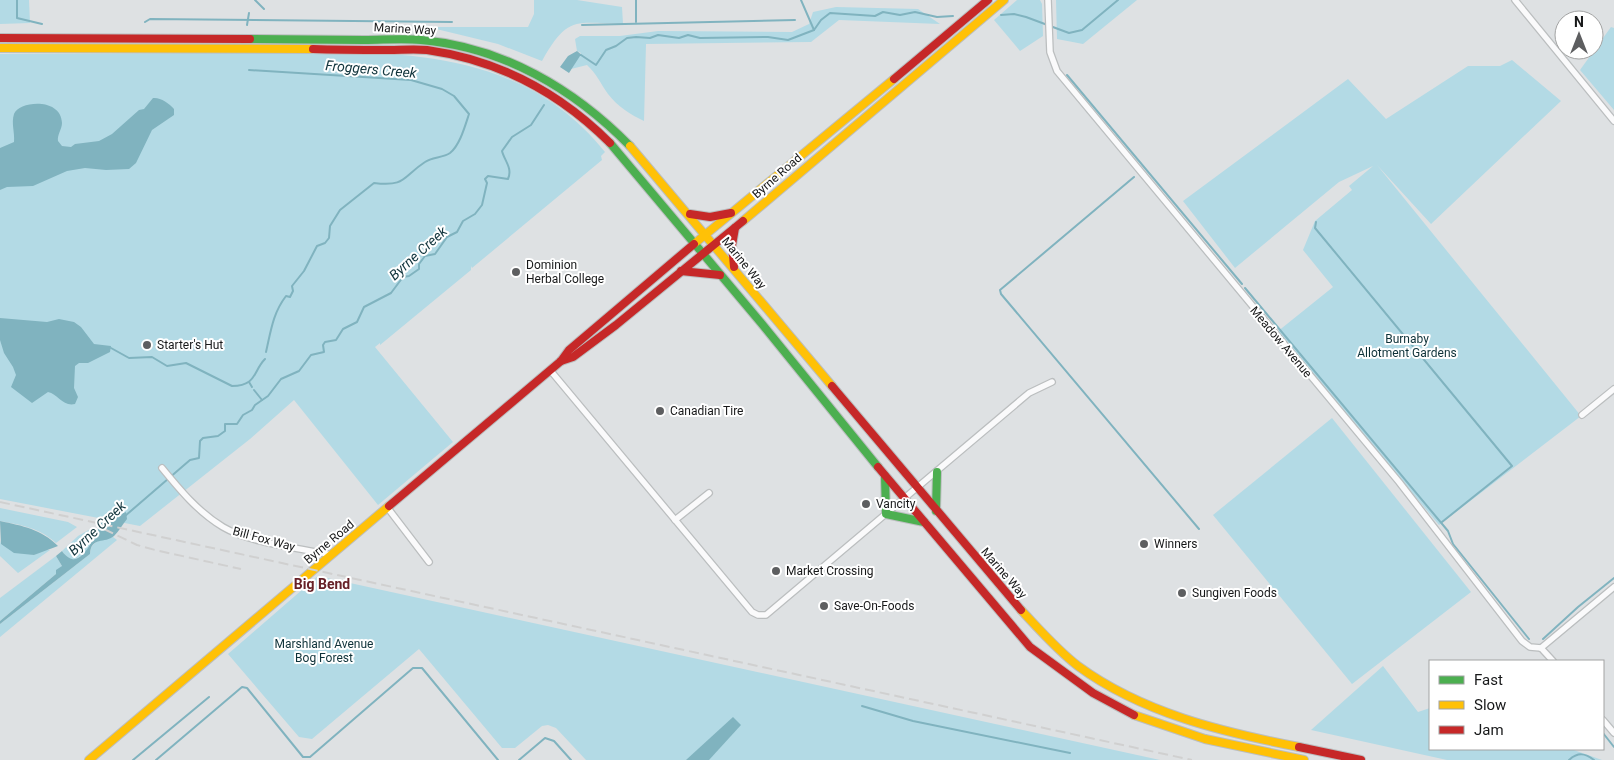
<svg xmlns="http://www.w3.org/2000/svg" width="1614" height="760" font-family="Roboto,sans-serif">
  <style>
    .green { fill: #b3dae5 }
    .water { fill: #80b3bf }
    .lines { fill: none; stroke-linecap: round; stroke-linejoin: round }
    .stream { stroke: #80b3bf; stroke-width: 2 }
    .street-casing { stroke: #bbbebf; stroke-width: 8 }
    .fast-casing { stroke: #bbbebf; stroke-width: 10 }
    .slow-casing { stroke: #bbbebf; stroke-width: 10 }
    .jam-casing { stroke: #bbbebf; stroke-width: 10 }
    .street { stroke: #fafafb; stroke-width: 5.5 }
    .fast { stroke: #4caf50; stroke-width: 8 }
    .slow { stroke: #ffc107; stroke-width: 8 }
    .jam { stroke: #c62828; stroke-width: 8 }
    .rail { stroke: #d0d0d0; stroke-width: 2; stroke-dasharray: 10 5; stroke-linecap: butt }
    .poi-dot { fill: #5d5e60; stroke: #fff; stroke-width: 2 }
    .labels { text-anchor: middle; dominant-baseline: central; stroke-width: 4; stroke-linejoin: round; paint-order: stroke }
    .street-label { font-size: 12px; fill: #171819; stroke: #fff }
    .poi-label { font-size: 12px; fill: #171819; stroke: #fff; text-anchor: start }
    .park-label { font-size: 12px; fill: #0d3138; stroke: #fff }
    .water-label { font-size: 14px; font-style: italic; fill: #12353d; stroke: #fff }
    .neighbourhood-label { font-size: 14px; font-weight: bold; fill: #672128; stroke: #fff }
  </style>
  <rect width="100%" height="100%" fill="#dee1e3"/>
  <g class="green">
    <path d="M0,0H29L30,23L0,24Z"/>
    <path d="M534,0H577L622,7L623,24C575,23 568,15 542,61L498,44L428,27H528L534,14Z"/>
    <path d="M1017,0H1040L1042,4L1043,36L1020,51L994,20Z"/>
    <path d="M1056,0H1137L1083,44L1057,39Z"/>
    <path d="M836,7L918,9L940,24L839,20L811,42L646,44L644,121C631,115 617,106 608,94C601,84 596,73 587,65L571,69L581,53L577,51L575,39L580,36H620L658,31L792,32L809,24L813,12Z"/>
    <path d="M1611,27L1614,28V110L1580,70Z"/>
    <path d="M226,53C363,54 509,33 605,152L601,156L602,160L472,268L471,266V270L380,345V343L375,347L453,442L378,505L294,400L250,439L140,526L0,499V54Z"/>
    <path d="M1512,60L1561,101L1431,224L1377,165L1581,416L1439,525L1277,332L1333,287L1303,250L1315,221L1352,190L1349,186L1373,166L1339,182L1235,268L1183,201L1348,79L1386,119L1468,66H1500Z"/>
    <path d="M1332,418L1471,592L1352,684L1213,515Z"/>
    <path d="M0,508L68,522L77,527L56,543C40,528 21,525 0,521Z"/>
    <path d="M92,528L96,531C94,539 84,562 71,559C68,558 64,554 62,551L78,536Z"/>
    <path d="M113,537L117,540L0,637V624L90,554C91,540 102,540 113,537Z"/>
    <path d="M0,540L1,544L34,555L43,550H50L18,573L0,556Z"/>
    <path d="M56,556L62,566L56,574L0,621V598Z"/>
    <path d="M318,576L1160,760H586L556,728L548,725L542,726L515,748H502L419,649L312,739L299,737L228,654Z"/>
    <path d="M1383,666L1418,712L1430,708V749H1571L1602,760H1447L1311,730Z"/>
  </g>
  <g class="water">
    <path d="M577,51L583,56H580L569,73L560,67L568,56Z"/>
    <path d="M153,98C160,97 169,103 174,109V115L152,130L136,163L129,169L106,170L85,168L67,171L33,186L7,187L0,190V148L14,142C15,133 11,123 14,114C19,101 61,97 62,123C62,129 57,135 58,141L62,146L71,147L75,144L99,141L112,134L139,110L144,109Z"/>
    <path d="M0,318L47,322L59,319L74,322L81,327L94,344L111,346L110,352L88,363H79L75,366L74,388L78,397L75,404C63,407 58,394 48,392L32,403L11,387L16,375L13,367L4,353L0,340Z"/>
    <path d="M126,512L127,519C123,524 119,531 114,536C105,544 91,536 90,554L0,624V621L56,574V570L62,566L56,556L62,551C64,554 68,558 72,559C86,562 97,529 103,520Z"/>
    <path d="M0,521C23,526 41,529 58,546L34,555L14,553L1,544Z"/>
    <path d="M733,717L741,725L709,760H686Z"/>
  </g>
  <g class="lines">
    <g class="stream">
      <path d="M17,0V18L42,24"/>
      <path d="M255,0L264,9"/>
      <path d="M636,0V22"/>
      <path d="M801,0L814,30"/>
      <path d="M1001,15L1014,14L1026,17L1069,33L1082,30L1118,0"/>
      <path d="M145,22L150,19L452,22"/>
      <path d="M247,25L249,13"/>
      <path d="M582,25L795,20"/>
      <path d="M581,55L596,65L606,50L616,46L627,38L636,37L650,38L658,35L679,38L688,35L700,38L768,37L788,40L814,30L821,20L830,13L875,16L883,12L900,15L915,12L937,17L953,16"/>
      <path d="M249,70L411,80L442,89L454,96L469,114C465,126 460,145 450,153C443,158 432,157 425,162C402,177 406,187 374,183L340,210L330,226L329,238L325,243L317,246L304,271L292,286L293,291L290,297L286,296C273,313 271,330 266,352"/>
      <path d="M1067,75L1242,284"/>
      <path d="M1134,177L1000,290L1001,294L1199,529"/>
      <path d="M1316,222L1315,228L1512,466L1442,522"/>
      <path d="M1245,288L1448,531L1453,544L1529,639"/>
      <path d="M111,348L129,358L152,357L167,366L186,363L232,386C257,386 253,371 265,359"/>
      <path d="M249,382L252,387"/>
      <path d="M254,390L262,400"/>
      <path d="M125,516L190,460L199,458L200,441L203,438L218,436L225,431V424H237L243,415L252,410L255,405L268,396L281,379L299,371L311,355L324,352L323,345L325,342L336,340L343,329L357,322L364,307L391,293L403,277L409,276L419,269V264L425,256L435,254L447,237L457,232L463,221L475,214L482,205L487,183L485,179L488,176L508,179C513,168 504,160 502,151L512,137L531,125L544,105"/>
      <path d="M1543,639L1578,607L1614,578"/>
      <path d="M862,706L913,721L1070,753"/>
      <path d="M1603,733L1614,747"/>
      <path d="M133,760L209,697"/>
      <path d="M156,760L242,687L247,688L303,757H310L413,668H422L498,760"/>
      <path d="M519,760L545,738L554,741L571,760"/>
      <path d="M1569,760C1578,752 1585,753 1594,760"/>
    </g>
    <g class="street-casing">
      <g id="street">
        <path d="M1048,0L1050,52L1057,71L1399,482L1522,641L1530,647L1541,648"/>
        <path d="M1515,0L1614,121"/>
        <path d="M550,370L752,612L758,615H766L1029,393L1052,382"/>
        <path d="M1582,415L1614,389"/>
        <path d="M162,468C180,490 198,512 223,527C250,543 300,548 331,555"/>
        <path d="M387,507L429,562"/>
        <path d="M675,520L709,493"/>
        <path d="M1541,648L1614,587"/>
        <path d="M1541,648L1553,661"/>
        <path d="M1603,720L1614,733"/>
      </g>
    </g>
    <g class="fast-casing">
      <g id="fast">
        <path d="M250,39C288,39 326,40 364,40C383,40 402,38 421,40C503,47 574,89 630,146"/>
        <path d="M610,143L762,324L878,467"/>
        <path d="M885,476L886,514L924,522"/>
        <path d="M936,511L937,472"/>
      </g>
    </g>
    <g class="slow-casing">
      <g id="slow">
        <path d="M0,48L313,49"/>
        <path d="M630,146L832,386"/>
        <path d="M743,221L1004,0"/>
        <path d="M694,244L894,79"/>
        <path d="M1021,610C1039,629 1057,650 1078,666C1142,713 1222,732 1299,747"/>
        <path d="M1134,715L1205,739L1304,760"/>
        <path d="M89,760L389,506"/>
      </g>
    </g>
    <g class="jam-casing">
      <g id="jam">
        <path d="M0,38L250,39"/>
        <path d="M313,49C338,50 363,50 389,50C401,50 414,49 427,50C498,60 560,93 610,143"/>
        <path d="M894,79L988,0"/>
        <path d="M690,214L710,217L731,213"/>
        <path d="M734,267L732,245L735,228"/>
        <path d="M681,271L720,275"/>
        <path d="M561,361L573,357L616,325L743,221"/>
        <path d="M832,386L1021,610"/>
        <path d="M878,467L1030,647L1093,693L1134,715"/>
        <path d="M389,506L561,361L569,350L694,244"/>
        <path d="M1299,747L1361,760"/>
      </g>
    </g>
    <use href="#street" class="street"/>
    <use href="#fast" class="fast"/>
    <use href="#slow" class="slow"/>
    <use href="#jam" class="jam"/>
    <g class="rail">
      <path d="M0,502L1192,760"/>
      <path d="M104,529L137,545L155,550L241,569"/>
    </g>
  </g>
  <g class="poi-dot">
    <circle cx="516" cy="272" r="5"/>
    <circle cx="147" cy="345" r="5"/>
    <circle cx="660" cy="411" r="5"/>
    <circle cx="866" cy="504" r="5"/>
    <circle cx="1144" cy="544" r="5"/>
    <circle cx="776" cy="571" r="5"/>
    <circle cx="1182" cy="593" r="5"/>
    <circle cx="824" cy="606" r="5"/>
  </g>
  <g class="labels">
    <g class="street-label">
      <text transform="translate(405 29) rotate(3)">Marine Way</text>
      <text transform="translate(777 176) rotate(-41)">Byrne Road</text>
      <text transform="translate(744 263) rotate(51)">Marine Way</text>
      <text transform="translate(1281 342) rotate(50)">Meadow Avenue</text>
      <text transform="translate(264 539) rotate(15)">Bill Fox Way</text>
      <text transform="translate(329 542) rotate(-40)">Byrne Road</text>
      <text transform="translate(1004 573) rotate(49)">Marine Way</text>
    </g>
    <g class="poi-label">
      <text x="526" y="265">Dominion<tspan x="526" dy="14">Herbal College</tspan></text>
      <text x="157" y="345">Starter's Hut</text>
      <text x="670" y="411">Canadian Tire</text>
      <text x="876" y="504">Vancity</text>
      <text x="1154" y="544">Winners</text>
      <text x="786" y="571">Market Crossing</text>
      <text x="1192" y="593">Sungiven Foods</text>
      <text x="834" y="606">Save-On-Foods</text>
    </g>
    <g class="park-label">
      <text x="1407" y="339">Burnaby<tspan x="1407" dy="14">Allotment Gardens</tspan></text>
      <text x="324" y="644">Marshland Avenue<tspan x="324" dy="14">Bog Forest</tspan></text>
    </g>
    <g class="water-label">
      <text transform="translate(371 69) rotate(5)">Froggers Creek</text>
      <text transform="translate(418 253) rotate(-42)">Byrne Creek</text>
      <text transform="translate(97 528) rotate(-43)">Byrne Creek</text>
    </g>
    <g class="neighbourhood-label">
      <text x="322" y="584">Big Bend</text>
    </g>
  </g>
  <rect x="1429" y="660" width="175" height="90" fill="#ffffff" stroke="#a2a3a3"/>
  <rect x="1439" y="676" width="25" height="8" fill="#4caf50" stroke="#a2a3a3"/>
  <text x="1474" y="685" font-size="15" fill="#171819">Fast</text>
  <rect x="1439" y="701" width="25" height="8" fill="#ffc107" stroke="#a2a3a3"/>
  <text x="1474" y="710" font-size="15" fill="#171819">Slow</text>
  <rect x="1439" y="726" width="25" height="8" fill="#c62828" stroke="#a2a3a3"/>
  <text x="1474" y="735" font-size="15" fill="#171819">Jam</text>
  <g transform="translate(1579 35)"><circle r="24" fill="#ffffff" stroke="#a2a3a3"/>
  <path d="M0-4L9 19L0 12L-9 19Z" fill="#5d5e60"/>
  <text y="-8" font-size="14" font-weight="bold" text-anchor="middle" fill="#171819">N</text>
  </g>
</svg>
